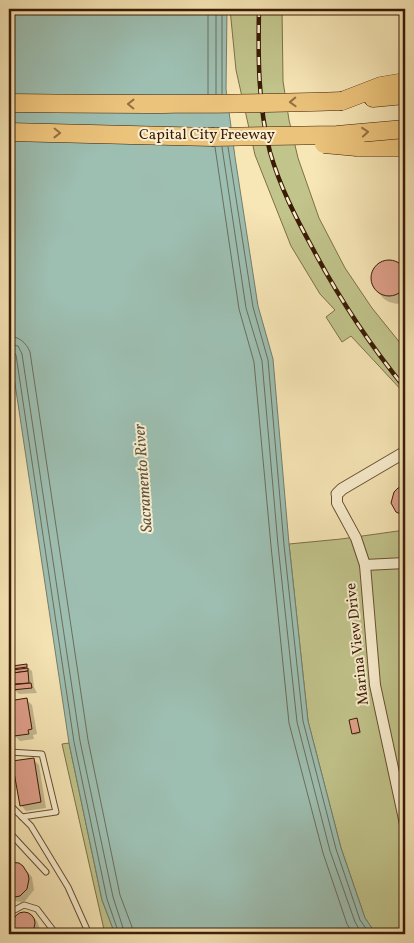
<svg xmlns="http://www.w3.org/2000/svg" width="414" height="943" font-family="Vollkorn,serif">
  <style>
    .green { fill: #c1c48b; stroke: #7e7048 }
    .water { fill: #9dbfb2; stroke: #757d6c }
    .shadow { fill: #0003 }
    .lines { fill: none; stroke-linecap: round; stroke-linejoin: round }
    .shore { stroke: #6c6d5b; stroke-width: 1 }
    .building { fill: #dfa08b; stroke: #3a1b04 }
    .service-casing { stroke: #694e30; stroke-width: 7 }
    .minor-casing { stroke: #694e30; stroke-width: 12 }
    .tertiary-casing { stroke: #694e30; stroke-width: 13 }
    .motorway-casing { stroke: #3a1b04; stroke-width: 19 }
    .service { stroke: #faefd0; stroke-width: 5 }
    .minor { stroke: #faefd0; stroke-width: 10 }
    .tertiary { stroke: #faefd0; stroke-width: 11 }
    .motorway { stroke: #ecc37b; stroke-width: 18 }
    .rail-casing { stroke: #3a1b04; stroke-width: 4.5 }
    .rail { stroke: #faefd0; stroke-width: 2.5; stroke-dasharray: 8; stroke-linecap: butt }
    .motorway-bridge-casing { stroke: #3a1b04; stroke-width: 19; stroke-linecap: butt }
    .motorway-bridge { stroke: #ecc37b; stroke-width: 18 }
    .oneway { stroke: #936f40 }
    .labels { text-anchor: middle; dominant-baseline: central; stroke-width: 4; stroke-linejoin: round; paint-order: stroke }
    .street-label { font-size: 15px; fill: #3a1b04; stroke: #faefd0 }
    .water-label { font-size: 16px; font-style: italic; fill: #5d5441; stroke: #faefd0 }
  </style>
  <rect width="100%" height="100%" fill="#f7e6b6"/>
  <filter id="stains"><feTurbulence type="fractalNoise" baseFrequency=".004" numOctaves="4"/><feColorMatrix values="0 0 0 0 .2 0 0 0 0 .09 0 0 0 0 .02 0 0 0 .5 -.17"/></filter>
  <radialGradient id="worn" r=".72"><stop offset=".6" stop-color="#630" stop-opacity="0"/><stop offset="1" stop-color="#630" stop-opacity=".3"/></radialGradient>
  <g class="green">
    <path d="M230,9H282L283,81L289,120L298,158L319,218L345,268L372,308L405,349V394L351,336L342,342L326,317L335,310L320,294L291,246L255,155L236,70Z"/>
    <path d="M405,530V934H376L365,918L341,848L308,721L289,544L341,539Z"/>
    <path d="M69,743L102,900L115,934H105L62,744Z"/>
  </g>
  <path class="water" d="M9,9H227L226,89L235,157L258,306L273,359L289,544L308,721L341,848L365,918L376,934H115L102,900L69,743L9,344Z"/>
  <g class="shadow">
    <path d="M389,261L401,265L405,270V301L397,304L389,302L384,299L377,291L371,280L373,272L376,267L380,263Z"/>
    <path d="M404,432L405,436L403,437L401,434Z"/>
    <path d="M405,487V519L397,511L398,489Z"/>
    <path d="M26,666L32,671L34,687L37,693L19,694L13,689L16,686L13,667Z"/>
    <path d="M27,700L32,705L37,734L33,735L34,739L20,741L15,736Z"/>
    <path d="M357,720L361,733L355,735L353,733Z"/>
    <path d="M33,759L39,765L46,808L26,811L21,805Z"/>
    <path d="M9,863L23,867L32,877L34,890L25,901L21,902L9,900Z"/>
    <path d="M23,913L31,915L37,921L40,929L38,934H22L19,931L14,924L16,917Z"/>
  </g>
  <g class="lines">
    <g class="shore">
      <path d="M208,94V9"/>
      <path d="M216,94V9"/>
      <path d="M222,94V9"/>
      <path d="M215,147L239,309L254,362L271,546L289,723L323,853L347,924L353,934"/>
      <path d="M222,147L246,308L262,361L278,545L297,722L330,851L355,922L362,934"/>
      <path d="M228,147L253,307L268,360L284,545L303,721L336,849L360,920L370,934"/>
      <path d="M9,336C19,337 26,342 30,352L88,740L120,895L132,927L133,934"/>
      <path d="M9,344L18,346L22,354L80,741L113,897L125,934"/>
      <path d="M9,350L13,351L16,355L74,742L107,899L119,934"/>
    </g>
  </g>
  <g class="building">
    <circle cx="389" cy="278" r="18"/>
    <path d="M405,485V516L396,512L391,503L394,492L398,488Z"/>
    <path d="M27,664V667L12,669V666Z"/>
    <path d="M28,668V671L13,673L12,670Z"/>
    <path d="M28,671L29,683L14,684L13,673Z"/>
    <path d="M31,683L32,688L12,690L11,685Z"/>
    <path d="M27,698L32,729L28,730L29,734L14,736L9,701Z"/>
    <path d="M357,718L360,732L352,734L349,720Z"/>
    <path d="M34,758L41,802L20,806L12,761Z"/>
    <path d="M9,862L19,863L23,866L28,874L29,879L27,889L20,896L15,897H9Z"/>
    <circle cx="24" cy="923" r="11"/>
  </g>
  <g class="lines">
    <g class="service-casing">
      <g id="service">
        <path d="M403,424H405"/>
        <path d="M9,752L42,754L56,812L22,817"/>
        <path d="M9,804L31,826L68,887L89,934"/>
        <path d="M9,832L46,872"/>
        <path d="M9,913L24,905L37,909L56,934"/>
      </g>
    </g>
    <g class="minor-casing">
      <g id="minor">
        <path d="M337,494V503L356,538L365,565L375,685L405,824"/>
        <path d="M365,565L405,563"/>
      </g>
    </g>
    <g class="tertiary-casing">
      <path id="tertiary" d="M337,494L342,489L405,452"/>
    </g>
    <g class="motorway-casing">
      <g id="motorway">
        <path d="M373,98L405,95"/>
        <path d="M342,101L381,86L405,82"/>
        <path d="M9,132L212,137"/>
        <path d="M357,147H405"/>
      </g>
    </g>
    <use href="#service" class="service"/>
    <use href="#minor" class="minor"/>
    <use href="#tertiary" class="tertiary"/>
    <use href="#motorway" class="motorway"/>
    <g class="rail-casing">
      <path id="rail" d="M259,9C258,57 258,105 270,152C280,187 296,218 313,249C339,298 370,345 405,388"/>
    </g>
    <use href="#rail" class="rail"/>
    <g class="motorway-bridge-casing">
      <g id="motorway-bridge">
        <path d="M9,103C120,104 231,105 342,101"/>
        <path d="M212,137L337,135L405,129"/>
        <path d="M324,144L357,147"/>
      </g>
    </g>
    <use href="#motorway-bridge" class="motorway-bridge"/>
  </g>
  <defs><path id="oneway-chevron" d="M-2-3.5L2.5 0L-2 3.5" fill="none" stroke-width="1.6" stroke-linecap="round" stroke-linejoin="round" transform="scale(1.25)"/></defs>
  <g class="oneway">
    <use href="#oneway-chevron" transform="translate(293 102) rotate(178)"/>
    <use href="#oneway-chevron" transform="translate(131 104) rotate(-179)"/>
    <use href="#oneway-chevron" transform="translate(365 132) rotate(-5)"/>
    <use href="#oneway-chevron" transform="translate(57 133) rotate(1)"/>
  </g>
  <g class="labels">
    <g class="street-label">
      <text x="207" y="135">Capital City Freeway</text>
      <text transform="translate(358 644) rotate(-96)">Marina View Drive</text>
    </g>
    <g class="water-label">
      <text transform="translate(144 478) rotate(-94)">Sacramento River</text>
    </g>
  </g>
  <rect width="414" height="943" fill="none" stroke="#f7e6b6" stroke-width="30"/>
  <rect x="10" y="10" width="394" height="923" fill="none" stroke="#3a1b04" stroke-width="2.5"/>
  <rect x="15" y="15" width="384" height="913" fill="none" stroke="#3a1b04"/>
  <rect width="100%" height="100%" filter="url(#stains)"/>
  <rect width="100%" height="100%" fill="url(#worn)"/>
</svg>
